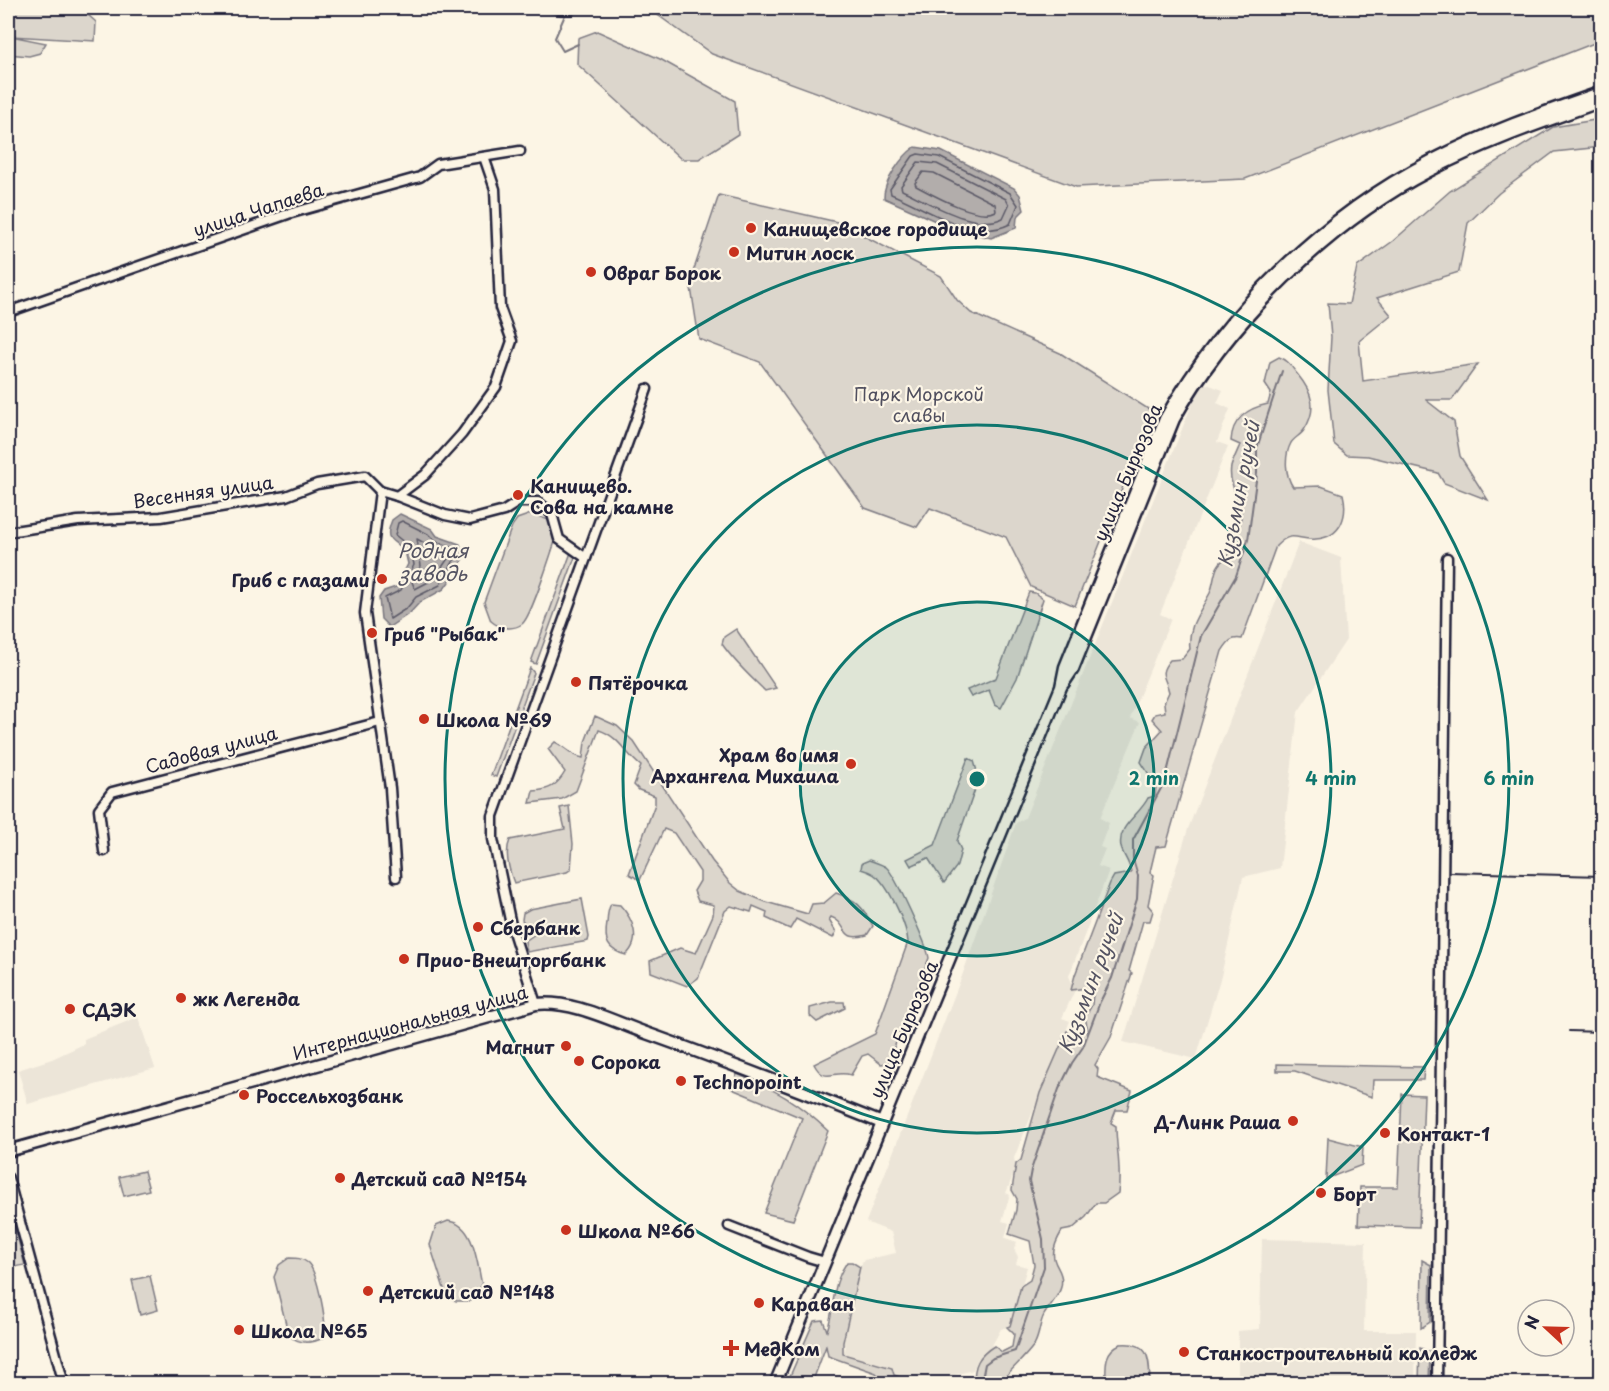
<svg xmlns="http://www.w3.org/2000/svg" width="1609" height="1391" font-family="'Playpen Sans',sans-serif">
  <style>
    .built { fill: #ece5d8 }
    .green { fill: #dcd6cc; stroke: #7f7c84; stroke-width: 1.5 }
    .water { fill: #b2adab; stroke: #78757e; stroke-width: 1.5 }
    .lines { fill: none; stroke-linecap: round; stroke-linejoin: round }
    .shore { stroke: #5c5a68; stroke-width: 1.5 }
    .stream { stroke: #78757e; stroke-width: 2 }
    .minor-casing { stroke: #22223b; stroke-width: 13 }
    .major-casing { stroke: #22223b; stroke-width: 15 }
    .minor { stroke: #fcf5e5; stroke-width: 8 }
    .major { stroke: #fcf5e5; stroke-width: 10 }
    .rail { stroke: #22223b; stroke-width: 2 }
    .ring { fill: none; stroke: #0f766e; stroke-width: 3 }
    .poi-dot { fill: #c8321e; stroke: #fcf5e5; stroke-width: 2 }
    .labels { text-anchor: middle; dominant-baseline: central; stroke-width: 4.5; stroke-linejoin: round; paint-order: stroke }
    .street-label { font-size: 18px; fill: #22223b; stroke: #fcf5e5 }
    .poi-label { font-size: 18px; font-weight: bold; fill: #22223b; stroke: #fcf5e5; text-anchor: start }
    .park-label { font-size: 18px; fill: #504f5f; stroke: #fcf5e5 }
    .water-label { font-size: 20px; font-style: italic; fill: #545362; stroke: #fcf5e5 }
    .centre { fill: #0f766e; stroke: #fcf5e5; stroke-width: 3 }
    .ring-label { font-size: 18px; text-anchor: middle; font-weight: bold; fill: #0f766e; stroke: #fcf5e5; stroke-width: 4.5; stroke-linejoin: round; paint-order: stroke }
  </style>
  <rect width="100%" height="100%" fill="#fcf5e5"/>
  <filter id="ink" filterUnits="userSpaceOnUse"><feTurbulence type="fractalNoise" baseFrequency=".0167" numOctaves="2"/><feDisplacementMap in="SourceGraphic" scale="12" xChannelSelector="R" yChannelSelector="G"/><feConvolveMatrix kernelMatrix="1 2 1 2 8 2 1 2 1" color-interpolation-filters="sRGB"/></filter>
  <g filter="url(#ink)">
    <g class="built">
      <path d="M1201,382L1223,390L1217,403L1230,409L1217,442L1228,446L1160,614L1171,619L1130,718L1140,722L1100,818L1109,823L1100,847L1105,849L1098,866L1109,870L1069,976L1075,990L1062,1018L1070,1021L1014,1158L1016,1168L1006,1193L1010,1195L1002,1221L1009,1223L1005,1238L1017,1242L1014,1249L1018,1257L1016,1264L1027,1267L1010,1326L1001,1329L990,1349L978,1359L973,1370L943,1378L941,1383L913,1382L843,1354L846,1346L843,1342L860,1267L864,1260L896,1253L891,1232L866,1222L962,976L1016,823L1025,818Z"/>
      <path d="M1299,542L1341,558L1346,640L1298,712L1280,868L1243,877L1221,976L1196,1059L1123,1042L1188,829Z"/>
      <path d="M138,1017L155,1068L28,1104L18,1070L52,1059L84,1044V1039Z"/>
      <path d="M1262,1239L1366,1242L1364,1331H1416L1415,1383H1238V1331L1260,1329Z"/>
    </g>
    <g class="green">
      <path d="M8,8H80L96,22L95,41L11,36L46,43L40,53L29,56L8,54Z"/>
      <path d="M648,8H1601L1602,40L1245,179L1076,187L712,54Z"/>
      <path d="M597,31L660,59L735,101L738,134L699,159H681L577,64L578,38Z"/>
      <path d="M1601,119V147L1554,152L1499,193L1468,223L1459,272L1377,298L1391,315L1359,341L1363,381L1478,364L1452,400H1426L1454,422L1460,456L1488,500L1444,483L1438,473L1368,456L1347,455L1334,444L1328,390L1331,337L1328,303L1349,304L1357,267L1393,241L1450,191L1553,127Z"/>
      <path d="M719,195L837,222L941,276L957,300L971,313L1060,353L1153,412L1075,606L1031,587L1006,537L930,508L917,527L865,508L760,362L699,339L690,281Z"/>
      <path d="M1279,357C1290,361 1291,367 1298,375C1312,392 1318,409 1304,430C1301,435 1294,438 1291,443C1284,456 1285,475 1293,487L1321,486L1343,494C1348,515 1342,537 1316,539C1297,541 1293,529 1276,546L1242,639C1231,637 1228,642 1222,651L1166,846L1156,847L1150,872L1154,875L1148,905L1153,911L1150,921H1143L1129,971L1132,973L1111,1037L1095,1065L1098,1069L1097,1077L1132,1091L1127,1110H1116L1111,1123L1116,1126C1116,1149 1122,1169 1118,1193L1104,1203H1096L1086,1217L1072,1229L1062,1231C1041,1266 1066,1263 1061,1287C1059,1296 1049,1306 1044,1315C1039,1324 1040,1335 1034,1345C1024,1359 1010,1370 1000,1383H974C974,1365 978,1356 994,1346L1002,1352L1012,1347L1014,1334L1007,1327L1010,1326L1021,1286L1030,1280L1034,1265L1030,1241L1009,1234L1016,1210L1017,1199L1012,1190L1016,1164L1021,1160L1040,1093L1067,1031L1074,1036L1088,1031L1085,1017L1092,1005L1093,993L1087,988L1071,990L1075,975L1110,883L1114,876L1131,873C1130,862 1123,856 1121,847C1117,825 1139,816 1148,798L1155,796L1156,785L1141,762L1146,748L1162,730L1152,719L1155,714L1165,712L1164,703L1169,692C1166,677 1157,675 1170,660L1182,659L1190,649C1187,627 1200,612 1210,593C1216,579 1212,565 1228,557C1233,544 1242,527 1241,512C1239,497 1228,483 1231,467C1233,460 1237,452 1240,445L1231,441C1232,419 1248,408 1268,404L1271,393L1265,384L1270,362Z"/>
      <path d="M531,514L549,520L556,539C550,555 532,616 522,624C512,631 499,628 491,621L484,602L512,526L517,519Z"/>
      <path d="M573,547L578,549L536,664L531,662Z"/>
      <path d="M1029,592L1035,593L1043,599L1017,678L1001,708L995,705L989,690L971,697L967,690L996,678Z"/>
      <path d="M736,629L776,688L765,691C749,675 735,663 722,644L724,637Z"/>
      <path d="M530,668L534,673L496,777L491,775Z"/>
      <path d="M595,716L617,726L634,742L712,861L730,883L740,891L766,902L808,914L812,904L824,903L836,893C856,899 863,907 873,926L867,935C839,943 849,923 831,917L829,920L836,932L833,938L796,919L790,929L766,918L767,912L753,906L751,912L731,906L725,911L698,978L687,986L651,972L650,961L680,948L696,953L713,915L714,905L698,901L694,891L700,881V872L674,833L664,829L640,880L629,874L655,804V796L639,790L634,785L641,766C625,754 620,737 599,730L576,791L562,799L530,803L533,791C549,790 557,786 565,772L548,749L555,742C566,747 571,756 583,758L585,742Z"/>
      <path d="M968,758L974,761L979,778L957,841L961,850L957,866L944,883L928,858L911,866L907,859L935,845Z"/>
      <path d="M569,806L573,844L571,869L567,872L514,883C509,870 504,853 510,840L565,829L560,808Z"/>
      <path d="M869,860C874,862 881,864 886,867C895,874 927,945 929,958L888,1063L881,1064L868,1054L862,1056L851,1075C834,1069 825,1085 814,1064L875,1034L908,942C907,926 892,894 881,881C876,874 868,871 861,869L862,863Z"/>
      <path d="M582,899L589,937L588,941L527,952L525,941L538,932L534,926H528L522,920L523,913L530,909Z"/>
      <path d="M611,904L620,905C633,919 642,940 626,955C607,950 604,941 607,923C608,916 607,911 611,904Z"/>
      <path d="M832,1002H844L845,1008L817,1022L810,1016V1008Z"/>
      <path d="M1277,1064L1424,1067L1423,1080H1373L1372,1097L1295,1071H1277Z"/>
      <path d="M737,1074C776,1090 798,1102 828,1131L793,1220L764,1213L802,1118L732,1089Z"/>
      <path d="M1402,1094L1424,1095L1419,1227L1358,1225L1360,1187H1398Z"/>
      <path d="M1328,1138L1363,1147L1362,1165L1326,1179Z"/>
      <path d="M144,1171L149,1190L124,1196L119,1177Z"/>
      <path d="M8,1203L25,1265L8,1268Z"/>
      <path d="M448,1221C475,1224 477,1264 482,1285L470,1301H456L446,1295L430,1245L436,1226Z"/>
      <path d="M289,1258C297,1258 302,1258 308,1263C317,1272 329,1327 323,1338C311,1344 300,1344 289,1336L274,1277L279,1265Z"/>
      <path d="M1422,1260L1431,1265L1430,1322L1421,1328Z"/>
      <path d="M847,1262H852L860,1267L843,1342V1354L892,1368L894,1375L913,1382L937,1383H885L876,1373L828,1356L826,1346L812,1383H787L814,1321L823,1320L827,1331C836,1304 830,1287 847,1262Z"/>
      <path d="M150,1276L158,1310L140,1315L132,1280Z"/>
      <path d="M1120,1344C1151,1341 1149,1360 1150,1383H1106C1106,1367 1103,1352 1120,1344Z"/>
      <path d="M1420,1348L1430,1352L1429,1383H1419Z"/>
    </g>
    <g class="water">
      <path d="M531,8H578L573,15H561Z"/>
      <path d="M915,147L941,151L1014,188L1020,195L1024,210L1017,217L1016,228L991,238L951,228L884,198C883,182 902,156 915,147Z"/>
      <path d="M400,514L432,529L437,536L460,544L464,555L459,568L444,589L420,602L410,613L389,627L381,619L379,598L384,591L396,587L408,564L405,551C393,539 383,542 392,520Z"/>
    </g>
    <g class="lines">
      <g class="shore">
        <path d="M918,154L939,157L1010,193L1018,205L1010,224C972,243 927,208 891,194L890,189L913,156Z"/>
        <path d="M918,162L937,164L1006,199L1009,205L1003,218C975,232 929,202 902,190L901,186Z"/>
        <path d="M923,172L934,173L995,204L996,211C979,221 933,195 916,186L915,183Z"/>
        <path d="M402,521L428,534L435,541L456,549L458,553L440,585L416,597L407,608L390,619L385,598L401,590L414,565L411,548L395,535L398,523Z"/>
        <path d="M417,539L449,557L434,579L415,589L412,582L421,566Z"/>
      </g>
      <g class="stream">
        <path d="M84,11L85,8"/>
        <path d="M565,15L555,38L563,51L578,44"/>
        <path d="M981,1384L985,1364L993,1358L1015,1351L1044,1267L1043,1239L1029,1181L1031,1170L1059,1089L1072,1063L1083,1047L1100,1002L1112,978L1137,899L1138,876L1133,859V840L1165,781L1201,636L1236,576L1248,540L1257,473V448L1282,371"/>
      </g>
      <g class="minor-casing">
        <g id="minor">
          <path d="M8,312L288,214L420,177L438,164L520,151"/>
          <path d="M380,491L397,496L425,475L462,434L496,387L512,341L500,308L495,189L484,157"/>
          <path d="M397,496L445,515L470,520L504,511L518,502H538L552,514L559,539L586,558"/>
          <path d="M8,532L78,521L161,517L286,496L317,484L365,476L380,491L365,613L390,788L396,877"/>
          <path d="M104,851L99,809L112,792L380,722"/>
          <path d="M536,1004L511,925L493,839V816L647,389"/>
          <path d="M8,1178L64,1384"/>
          <path d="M729,1226L808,1257L825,1262"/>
          <path d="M1437,1384L1447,558"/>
        </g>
      </g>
      <g class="major-casing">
        <g id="major">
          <path d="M1063,684L1073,669L1174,419C1229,321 1329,223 1429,171C1484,142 1543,122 1602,101"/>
          <path d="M8,1151L536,1004C573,1000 612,1021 646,1033C725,1061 804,1092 882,1123"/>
          <path d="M775,1384L1061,687L1065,667L1165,419C1225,312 1323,216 1433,160C1487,132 1545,112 1602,92"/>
        </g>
      </g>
      <use href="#minor" class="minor"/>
      <use href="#major" class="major"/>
      <g class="rail">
        <path d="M1450,872L1602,876"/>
        <path d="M1569,1031L1602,1032"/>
      </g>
    </g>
  </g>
  <circle cx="977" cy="779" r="177" fill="#0f766e" fill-opacity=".12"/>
  <g class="ring">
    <circle cx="977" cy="779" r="177"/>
    <circle cx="977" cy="779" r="354"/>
    <circle cx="977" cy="779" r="532"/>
  </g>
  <g class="poi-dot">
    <circle cx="751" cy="228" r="6"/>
    <circle cx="734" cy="252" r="6"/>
    <circle cx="591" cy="272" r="6"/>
    <circle cx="518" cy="495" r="6"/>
    <circle cx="382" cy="579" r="6"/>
    <circle cx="372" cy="633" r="6"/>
    <circle cx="576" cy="682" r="6"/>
    <circle cx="424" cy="719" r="6"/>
    <circle cx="851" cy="764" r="6"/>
    <circle cx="478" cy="927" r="6"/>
    <circle cx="404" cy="959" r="6"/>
    <circle cx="181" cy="998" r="6"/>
    <circle cx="70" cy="1009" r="6"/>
    <circle cx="566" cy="1046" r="6"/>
    <circle cx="579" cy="1061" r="6"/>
    <circle cx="681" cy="1081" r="6"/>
    <circle cx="244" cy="1095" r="6"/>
    <circle cx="1293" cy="1121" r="6"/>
    <circle cx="1385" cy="1133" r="6"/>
    <circle cx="340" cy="1178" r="6"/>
    <circle cx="1321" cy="1193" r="6"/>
    <circle cx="566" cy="1230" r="6"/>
    <circle cx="368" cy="1291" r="6"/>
    <circle cx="759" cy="1303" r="6"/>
    <circle cx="239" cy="1330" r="6"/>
    <path d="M728 1339h6v6h6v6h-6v6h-6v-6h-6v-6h6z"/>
    <circle cx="1184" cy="1352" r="6"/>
  </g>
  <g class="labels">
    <g class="street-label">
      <text transform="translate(258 209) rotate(-18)">улица Чапаева</text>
      <text transform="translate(1127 472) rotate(-67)">улица Бирюзова</text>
      <text transform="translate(203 491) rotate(-8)">Весенняя улица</text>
      <text transform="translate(211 749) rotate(-15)">Садовая улица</text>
      <text transform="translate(410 1022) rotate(-15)">Интернациональная улица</text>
      <text transform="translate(903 1029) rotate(-67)">улица Бирюзова</text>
    </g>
    <g class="poi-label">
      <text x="763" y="228">Канищевское городище</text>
      <text x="746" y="252">Митин лоск</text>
      <text x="603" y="272">Овраг Борок</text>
      <text x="530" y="485">Канищево.<tspan x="530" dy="21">Сова на камне</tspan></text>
      <text x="370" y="579" text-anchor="end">Гриб с глазами</text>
      <text x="384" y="633">Гриб "Рыбак"</text>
      <text x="588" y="682">Пятёрочка</text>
      <text x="436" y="719">Школа №69</text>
      <text x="839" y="754" text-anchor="end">Храм во имя<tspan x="839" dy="21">Архангела Михаила</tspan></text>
      <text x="490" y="927">Сбербанк</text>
      <text x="416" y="959">Прио-Внешторгбанк</text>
      <text x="193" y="998">жк Легенда</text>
      <text x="82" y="1009">СДЭК</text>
      <text x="554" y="1046" text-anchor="end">Магнит</text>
      <text x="591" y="1061">Сорока</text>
      <text x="693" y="1081">Technopoint</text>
      <text x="256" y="1095">Россельхозбанк</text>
      <text x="1281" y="1121" text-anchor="end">Д-Линк Раша</text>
      <text x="1397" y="1133">Контакт-1</text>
      <text x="352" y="1178">Детский сад №154</text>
      <text x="1333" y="1193">Борт</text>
      <text x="578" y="1230">Школа №66</text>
      <text x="380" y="1291">Детский сад №148</text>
      <text x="771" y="1303">Караван</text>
      <text x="251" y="1330">Школа №65</text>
      <text x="744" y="1348">МедКом</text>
      <text x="1196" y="1352">Станкостроительный колледж</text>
    </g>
    <g class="park-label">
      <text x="919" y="393">Парк Морской<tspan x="919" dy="21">славы</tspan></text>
    </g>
    <g class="water-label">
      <text transform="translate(1238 494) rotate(-79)">Кузьмин ручей</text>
      <text x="433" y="550">Родная<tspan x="433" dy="23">заводь</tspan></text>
      <text transform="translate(1090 983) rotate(-69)">Кузьмин ручей</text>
    </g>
  </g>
  <circle cx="977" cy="779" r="9" class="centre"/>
  <g class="ring-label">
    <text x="1154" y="785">2 min</text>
    <text x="1331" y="785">4 min</text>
    <text x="1509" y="785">6 min</text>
  </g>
  <rect width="1609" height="1391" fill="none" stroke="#fcf5e5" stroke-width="30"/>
  <rect x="15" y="15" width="1579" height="1361" fill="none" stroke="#22223b" stroke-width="2" filter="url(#ink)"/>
  <g transform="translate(1546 1328) rotate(292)"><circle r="28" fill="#fcf5e5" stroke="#a5a1a1" stroke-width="1.5"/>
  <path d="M0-4.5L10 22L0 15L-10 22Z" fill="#c8321e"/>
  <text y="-9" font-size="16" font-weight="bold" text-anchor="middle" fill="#22223b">N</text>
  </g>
</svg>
